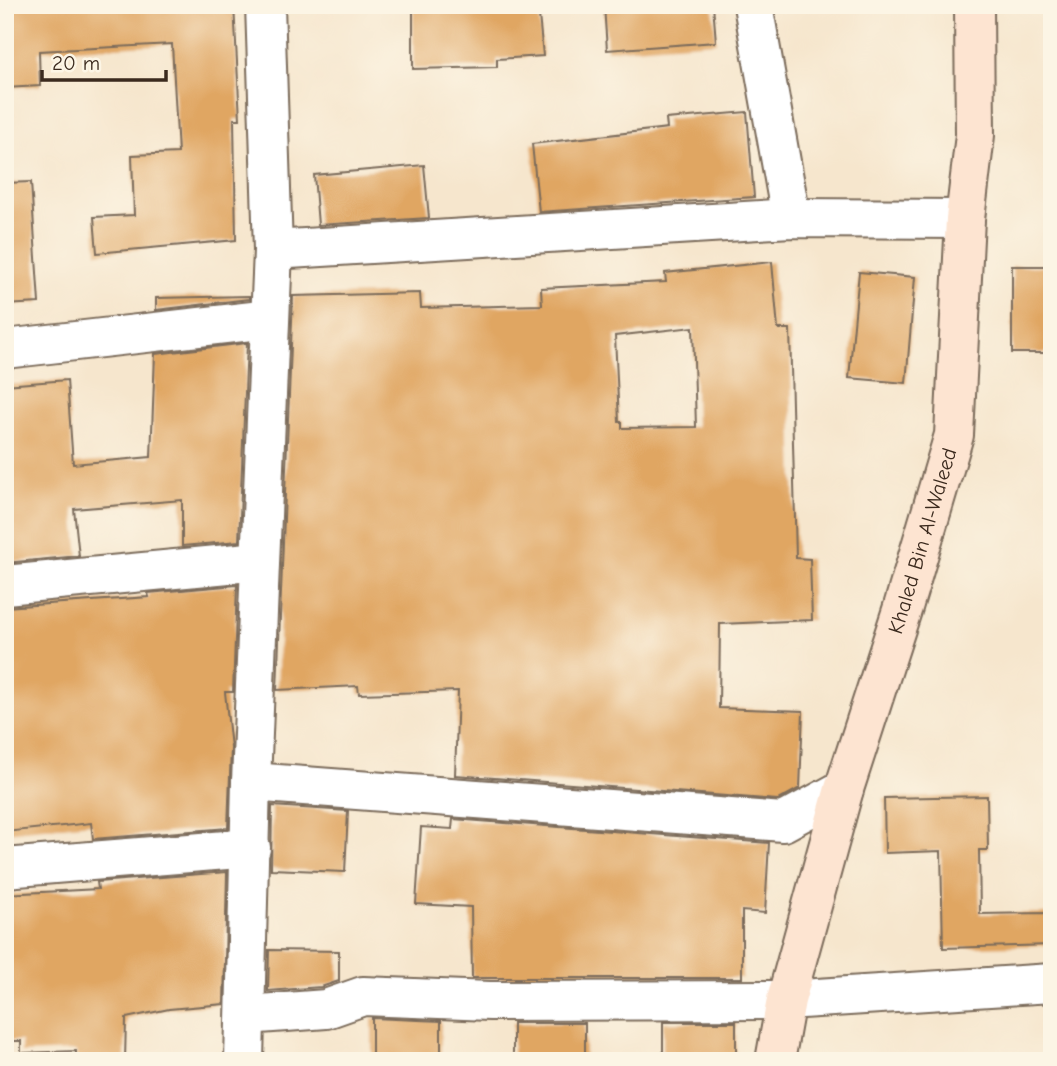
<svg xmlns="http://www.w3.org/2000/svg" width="1057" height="1066" font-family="'Comic Neue',sans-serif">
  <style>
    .building { fill: #e0a662; fill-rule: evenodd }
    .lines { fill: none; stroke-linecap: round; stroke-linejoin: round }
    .street-casing { stroke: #7c6c5b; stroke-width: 42 }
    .secondary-casing { stroke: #7c6c5b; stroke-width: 42 }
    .street { stroke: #fff; stroke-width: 38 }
    .secondary { stroke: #fde4d1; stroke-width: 38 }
    .labels { text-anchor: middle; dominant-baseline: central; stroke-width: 7; stroke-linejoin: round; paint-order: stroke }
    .street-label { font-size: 21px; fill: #3b2a1e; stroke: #fcf5e5 }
  </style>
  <rect width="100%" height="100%" fill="#fcf5e5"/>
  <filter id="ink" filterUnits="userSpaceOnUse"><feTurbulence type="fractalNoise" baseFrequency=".0143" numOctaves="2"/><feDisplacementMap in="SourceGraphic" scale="14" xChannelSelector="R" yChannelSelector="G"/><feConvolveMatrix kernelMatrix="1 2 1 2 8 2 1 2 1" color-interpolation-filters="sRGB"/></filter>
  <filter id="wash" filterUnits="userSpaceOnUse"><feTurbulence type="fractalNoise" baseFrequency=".00686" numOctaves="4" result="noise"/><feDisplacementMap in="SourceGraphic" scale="28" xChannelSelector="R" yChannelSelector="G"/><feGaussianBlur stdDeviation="1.57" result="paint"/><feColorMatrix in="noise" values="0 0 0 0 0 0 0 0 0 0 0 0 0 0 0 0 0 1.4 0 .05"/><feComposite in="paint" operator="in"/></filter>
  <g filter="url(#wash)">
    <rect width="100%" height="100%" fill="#f6e6cd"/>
    <g id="blocks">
      <g class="building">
        <path d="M5,5H234L240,119H234L236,240L97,253L94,217L134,215L132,155L178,153L172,44L39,51L40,86L5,88Z"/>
        <path d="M413,5H538L543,56L497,59V67L413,69Z"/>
        <path d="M604,5H713L716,42L607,50Z"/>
        <path d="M747,112L754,197L539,212L532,144L667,128L666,119Z"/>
        <path d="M424,165L429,218L318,225L314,175Z"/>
        <path d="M31,182L39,303L5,305V183Z"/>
        <path d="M772,262L778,329H790L796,558L810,559L812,620L720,624L719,708L803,711L800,788L778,800L455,775L458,691L359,694L358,686L277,690L293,296L420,293L421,308L542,305L541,288L666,282L665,273ZM693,327L696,427L622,428V422H619L615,336Z"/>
        <rect x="1012" y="266" width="40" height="87"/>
        <path d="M859,272L915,277L906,383L849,378Z"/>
        <path d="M249,296V299L156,310V298Z"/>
        <path d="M247,343L239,541L182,546V500L74,509L79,556L5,563V385L67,380L73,464L151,457L155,354Z"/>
        <path d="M237,585L233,692H225L231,748L228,828L93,839L91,823L5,832V607L149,597L148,593Z"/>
        <path d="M987,796L988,850H979L980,914L1051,913V945L943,948L941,851L885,853L884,798Z"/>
        <path d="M272,806L348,811L345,872L271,869Z"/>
        <path d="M453,819L769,843L765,913L742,911V978H472L471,907L416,904L421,827L452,829Z"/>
        <path d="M227,872L224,1004L169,1009L126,1018L125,1061H76V1051L21,1053V1041H7L5,894L98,889L97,882Z"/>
        <path d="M269,950L339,951V981L321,987L268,991Z"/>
        <path d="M372,1018L441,1021V1061H372Z"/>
        <rect x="663" y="1022" width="73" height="39"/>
        <rect x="513" y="1023" width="72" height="38"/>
      </g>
    </g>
  </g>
  <g filter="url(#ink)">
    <use href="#blocks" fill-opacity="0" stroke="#7c6c5b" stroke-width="2"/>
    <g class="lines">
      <g class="street-casing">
        <g id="street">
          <path d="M753,5L791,218"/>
          <path d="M273,250L791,218L965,219"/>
          <path d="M5,349L269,319"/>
          <path d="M5,585L260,561"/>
          <path d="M251,782L783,822L844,789"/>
          <path d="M5,868L251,848"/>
          <path d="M246,1015L326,1009L363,996L490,1001L786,1000L1052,983"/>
          <path d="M244,1061L251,782L273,250L265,5"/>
        </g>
      </g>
      <g class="secondary-casing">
        <g id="secondary">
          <path id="s1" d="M775,1061L786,1000L844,789L903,607L954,435L965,219L975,135L974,5"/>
        </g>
      </g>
      <use href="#street" class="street"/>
      <use href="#secondary" class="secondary"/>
    </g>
  </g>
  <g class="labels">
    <g class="street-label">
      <text stroke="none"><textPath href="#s1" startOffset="541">Khaled Bin Al-Waleed</textPath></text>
    </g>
  </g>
  <rect width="1057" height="1066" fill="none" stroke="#fcf5e5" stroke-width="28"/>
  <path d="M42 70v10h124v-10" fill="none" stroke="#3b2a1e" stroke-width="3.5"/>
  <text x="52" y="70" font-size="21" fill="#3b2a1e" stroke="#fcf5e5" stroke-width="5" paint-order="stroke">20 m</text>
</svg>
